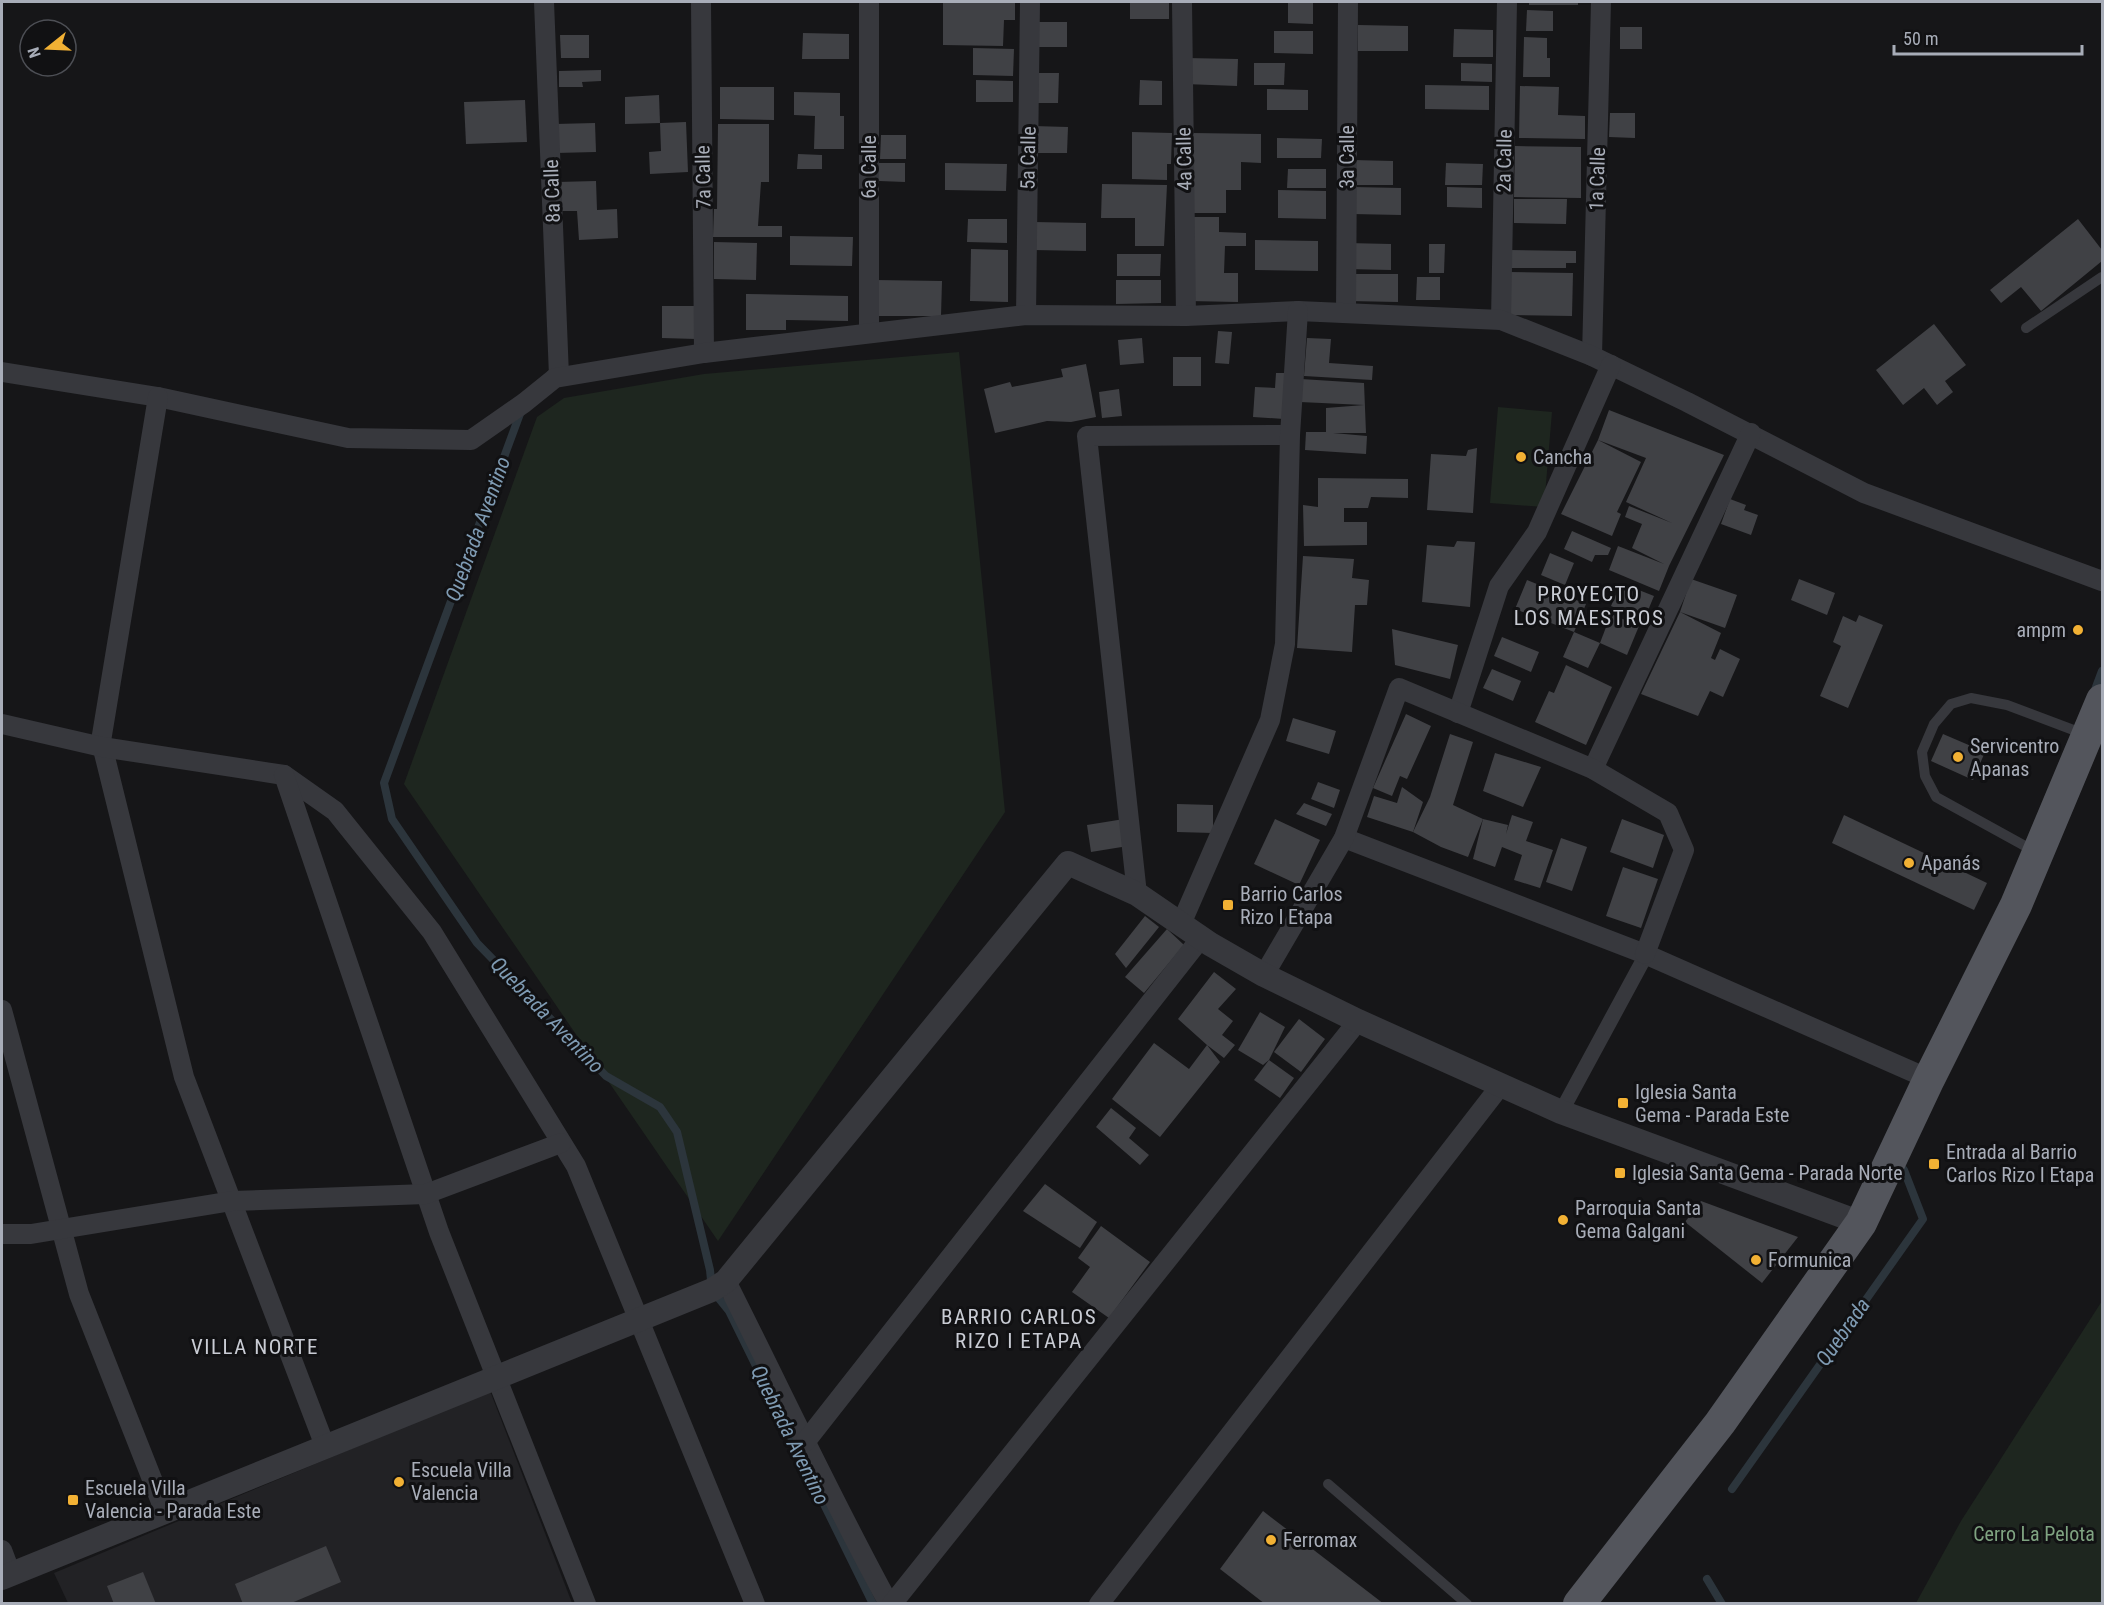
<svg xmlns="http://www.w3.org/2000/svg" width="2104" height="1605" font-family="'Roboto Condensed',sans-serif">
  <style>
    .built { fill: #222225 }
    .green { fill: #1e261f }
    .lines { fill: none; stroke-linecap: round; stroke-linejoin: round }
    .stream { stroke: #2c353c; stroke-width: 8 }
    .building { fill: #404145 }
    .service { stroke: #37383d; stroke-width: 10 }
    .pedestrian { stroke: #37383d; stroke-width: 15 }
    .minor { stroke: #37383d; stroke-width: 20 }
    .tertiary { stroke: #37383d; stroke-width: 24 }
    .primary { stroke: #53555c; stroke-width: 32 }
    .poi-dot { fill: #f2b134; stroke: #111113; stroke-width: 2 }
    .labels { text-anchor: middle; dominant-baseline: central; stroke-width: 6; stroke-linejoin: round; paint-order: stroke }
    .street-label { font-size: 20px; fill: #a8adb8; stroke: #111113 }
    .poi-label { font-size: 20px; fill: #a8adb8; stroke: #111113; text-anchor: start }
    .park-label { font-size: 20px; fill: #7fa381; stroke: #111113 }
    .water-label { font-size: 21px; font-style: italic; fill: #7f9bb3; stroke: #111113 }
    .neighbourhood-label { font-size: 21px; letter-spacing: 1.5px; fill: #c9ccd4; stroke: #111113 }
  </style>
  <rect width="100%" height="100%" fill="#161618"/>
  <path class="built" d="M490,1391L572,1603H68L54,1573Z"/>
  <g class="green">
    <path d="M959,352L1005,812L718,1241L404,784L537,417L564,398L704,374Z"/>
    <path d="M1498,407L1552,412L1544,507L1490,503Z"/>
    <path d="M2102,1301V1603H1916L1961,1521Z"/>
  </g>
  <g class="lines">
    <g class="stream">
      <path d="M521,411L384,783L392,819L477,943L606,1076L660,1107L677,1132L710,1270L712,1290L729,1311L873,1604"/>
      <path d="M2093,695L2102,671"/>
      <path d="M1732,1489L1923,1219L1904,1170"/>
      <path d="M1707,1579L1722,1604"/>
    </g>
  </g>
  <g class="building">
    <path d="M943,2H1015V20H1004L1003,46L943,45Z"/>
    <rect x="1130" y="2" width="39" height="17"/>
    <path d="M1288,2H1313V24L1288,23Z"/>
    <rect x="1529" y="2" width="49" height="3"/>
    <path d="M1527,10L1553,11V31H1526Z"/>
    <path d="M1036,22H1067V47H1035Z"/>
    <path d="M1358,25L1408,26V51H1358Z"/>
    <rect x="1620" y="27" width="22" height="22"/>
    <path d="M1454,29L1493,30V57H1453Z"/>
    <path d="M1274,31H1313V54L1274,53Z"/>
    <path d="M803,33L849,34V59H802Z"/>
    <path d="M560,35H589V58H561Z"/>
    <path d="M1524,37L1547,38V58H1550V77H1523Z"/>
    <path d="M973,48L1014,49L1013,76L973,75Z"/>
    <path d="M1186,58L1238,59L1237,86L1185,84Z"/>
    <path d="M1254,63H1285L1284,85H1254Z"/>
    <path d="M1461,63L1492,64V82L1461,81Z"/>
    <path d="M601,70V81L582,82L583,87H559V71Z"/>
    <path d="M1034,73H1059L1058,103H1033Z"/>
    <path d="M976,80L1013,81V102H976Z"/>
    <path d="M1140,80L1162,81V105H1139Z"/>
    <path d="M1425,85L1489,86V110L1425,109Z"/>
    <path d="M1520,86L1559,87L1558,115L1585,116V139L1519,138Z"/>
    <path d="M720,87H774V120L720,119Z"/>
    <path d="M1267,89L1308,90V110H1267Z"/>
    <path d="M794,92L840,93V116H844V149H814L815,116L794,115Z"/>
    <path d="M659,95L660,123L625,124V97Z"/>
    <path d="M525,100L527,142L466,144L464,102Z"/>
    <path d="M1610,113H1635V138L1609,137Z"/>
    <path d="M686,122L688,172L650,174L649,152L661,151L660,123Z"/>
    <path d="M595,123L596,152L556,153L555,124Z"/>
    <path d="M718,124H769V182H761L758,226H782V237H713L714,209H717Z"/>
    <path d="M1033,126L1068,127L1067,153H1032Z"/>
    <path d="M1132,132L1172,133L1171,164H1167V180L1132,179Z"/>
    <path d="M1193,133L1261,134V163L1241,162V190H1226V213H1193Z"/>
    <path d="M881,135H906V159H880Z"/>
    <path d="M1277,138L1322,139L1321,158H1277Z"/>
    <path d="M1515,146L1581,147V198L1514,197Z"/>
    <path d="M798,154L822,155V169H797Z"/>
    <path d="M1353,160L1393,161V185H1353Z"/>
    <path d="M879,163H905V182L879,181Z"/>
    <path d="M945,163L1007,164L1006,191L945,190Z"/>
    <path d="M1446,163L1483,164L1482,185H1445Z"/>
    <path d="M1288,169H1326V188H1287Z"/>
    <path d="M596,181L597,210L617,209L618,238L579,240L577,211H558L557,182Z"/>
    <path d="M1102,184L1167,185L1164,246H1135V218H1101Z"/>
    <path d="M1353,187L1401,188V215L1352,214Z"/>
    <path d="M1447,187L1482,188V208L1447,207Z"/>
    <path d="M1278,190L1326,191V219L1278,218Z"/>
    <path d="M1514,199H1567L1566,224L1514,223Z"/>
    <path d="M1189,217H1219V232L1246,233V246H1225L1224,273H1238V302L1188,301Z"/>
    <path d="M968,219H1007V243L967,242Z"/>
    <path d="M2078,219L2102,250V261L2041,311L2021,287L2001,303L1990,290Z"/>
    <path d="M1034,222L1086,223V251L1033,250Z"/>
    <path d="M790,236L853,237L852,266L790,265Z"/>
    <path d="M1255,240L1318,241V271L1255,270Z"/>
    <path d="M714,242L757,243L756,280L714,279Z"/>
    <path d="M1347,243L1391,244V270L1347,269Z"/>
    <path d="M1429,244H1445L1444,273H1429Z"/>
    <path d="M971,249L1008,250V302L970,301Z"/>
    <path d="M1510,250L1576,251V263H1566V268H1510Z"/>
    <path d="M1117,254H1161L1160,276H1117Z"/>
    <path d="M1510,272L1573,273L1572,316L1509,315Z"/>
    <path d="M1348,274H1398V302L1348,301Z"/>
    <path d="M1417,277H1440V300H1416Z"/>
    <path d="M875,280L942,281L941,316H875Z"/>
    <path d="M1116,280H1161V303L1116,304Z"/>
    <path d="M746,294L848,296V321L786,320V330H746Z"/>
    <path d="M662,306H696V339L662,338Z"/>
    <path d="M1934,324L1966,365L1945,381L1953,392L1937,405L1924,388L1903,405L1876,370Z"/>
    <path d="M1218,331L1232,332L1229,364L1215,363Z"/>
    <path d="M1142,338L1144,363L1120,365L1118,340Z"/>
    <path d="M1307,338L1331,339L1329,363L1373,366L1372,380L1304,376Z"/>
    <rect x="1173" y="357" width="28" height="29"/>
    <path d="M1086,364L1096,417L1071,422L1047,421L995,433L984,389L1010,382L1012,387L1063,377L1061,369Z"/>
    <path d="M1276,373H1286L1284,419L1253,417L1255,387L1275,388Z"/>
    <path d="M1301,379L1364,383L1366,433H1333L1367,436L1366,454L1305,450L1306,432H1326V408L1364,405L1300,402Z"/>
    <path d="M1119,389L1122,416L1102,418L1099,392Z"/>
    <path d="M1609,410L1724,455L1669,566L1659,591L1609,570L1618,546L1664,564L1632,548L1642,524L1625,517L1629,506L1672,523L1626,502L1646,458L1598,440L1641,462L1617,512L1621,514L1612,536L1561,514L1598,440Z"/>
    <path d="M1477,448L1473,513L1427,510L1431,454L1466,456L1468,450Z"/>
    <path d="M1318,478L1408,479V498L1371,497L1368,508H1344V522H1367V545L1304,546L1303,505L1318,507Z"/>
    <path d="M1730,499L1746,505L1744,510L1758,515L1751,535L1721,524Z"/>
    <path d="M1572,531L1611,548L1608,555H1595L1592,562L1564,549Z"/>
    <path d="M1457,541L1475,542L1470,607L1422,602L1427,545L1454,547Z"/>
    <path d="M1550,553L1574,563L1565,585L1541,575Z"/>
    <path d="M1303,556L1354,559L1352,578L1369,580L1367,605H1355L1352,652L1297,648Z"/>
    <path d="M1691,579L1737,595L1725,628L1680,612L1721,633L1711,658L1715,660L1720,649L1740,659L1723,697L1710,691L1698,716L1641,694L1680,612Z"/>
    <path d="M1799,579L1835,593L1827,615L1791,600Z"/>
    <path d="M1527,580L1586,604L1574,632L1600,643L1588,668L1563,657L1574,632L1515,609Z"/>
    <path d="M1621,583L1654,596L1644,620L1611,606Z"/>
    <path d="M1611,614L1639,626L1627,655L1600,643Z"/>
    <path d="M1859,615L1883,625L1848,708L1820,696L1841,646L1833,642L1843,616L1856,622Z"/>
    <path d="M1392,629L1458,645L1450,679L1395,665Z"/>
    <path d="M1502,637L1539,652L1531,672L1494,656Z"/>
    <path d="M1566,665L1612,687L1586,745L1535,722L1549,691L1554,693Z"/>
    <path d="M1492,669L1521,681L1513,701L1483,688Z"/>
    <path d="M1406,714L1431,726L1407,779L1400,776L1392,796L1373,788Z"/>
    <path d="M1293,718L1336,731L1329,754L1286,741Z"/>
    <path d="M1450,734L1473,742L1453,805L1483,819L1468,857L1441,847L1413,832L1430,797Z"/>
    <path d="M1943,734L1985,752L1973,780L1931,761Z"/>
    <path d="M1495,753L1541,767L1523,807L1483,791Z"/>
    <path d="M1318,782L1340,790L1334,808L1311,799Z"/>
    <path d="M1402,787L1423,802L1413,832L1367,817L1374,796L1397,803Z"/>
    <path d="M1304,803L1332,814L1326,826L1296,814Z"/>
    <path d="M1177,804L1213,805V833L1177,832Z"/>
    <path d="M1512,815L1533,822L1526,841L1553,850L1540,888L1514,880L1522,855L1502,847L1495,867L1473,859L1483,819L1508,825L1506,834Z"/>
    <path d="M1844,815L1987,883L1974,910L1832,843Z"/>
    <path d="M1124,819L1128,846L1091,852L1087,825Z"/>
    <path d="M1275,819L1320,840L1299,885L1254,864Z"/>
    <path d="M1622,819L1664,835L1653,868L1610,852Z"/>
    <path d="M1561,838L1587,847L1572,891L1546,882Z"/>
    <path d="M1623,867L1658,879L1641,928L1606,916Z"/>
    <path d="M1145,916L1159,927L1126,968L1115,954Z"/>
    <path d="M1167,929L1184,945L1144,993L1125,977Z"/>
    <path d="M1214,972L1236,989L1218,1009L1233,1021L1222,1035L1235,1045L1224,1058L1207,1045L1220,1062L1160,1137L1112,1099L1154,1043L1189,1069L1207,1045L1178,1019Z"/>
    <path d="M1260,1012L1285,1027L1269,1060L1263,1065L1238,1050Z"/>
    <path d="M1299,1019L1325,1039L1301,1072L1274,1052Z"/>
    <path d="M1269,1060L1294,1078L1280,1098L1254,1080Z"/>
    <path d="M1111,1108L1136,1128L1129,1138L1149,1155L1140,1165L1096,1127Z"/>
    <path d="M1045,1184L1097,1222L1080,1248L1023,1211Z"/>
    <path d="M1701,1201L1798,1237L1762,1283L1685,1222Z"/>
    <path d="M1101,1226L1150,1262L1109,1318L1072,1292L1090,1267L1078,1258Z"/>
    <path d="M1263,1511L1384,1604H1265L1220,1569Z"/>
    <path d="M326,1546L341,1582L289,1604H243L235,1584Z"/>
    <path d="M143,1572L156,1604H114L107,1586Z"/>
  </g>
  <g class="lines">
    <g class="service">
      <path d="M2026,328L2102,277"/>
      <path d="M2036,852L1936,797L1925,776L1922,752L1934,724L1951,704L1971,698L2007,705L2084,734"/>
      <path d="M1328,1484L1467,1604"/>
    </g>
    <path class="pedestrian" d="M1561,1112L1646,955"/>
    <g class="minor">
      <path d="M544,2L559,376L555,378"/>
      <path d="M701,2L704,353"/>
      <path d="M869,2V333"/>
      <path d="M1182,2L1186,316"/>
      <path d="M1346,312L1348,2"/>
      <path d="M1026,315L1030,2"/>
      <path d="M1501,320L1507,2"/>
      <path d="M1592,356L1601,2"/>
      <path d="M2,372L158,397L348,438L471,440L524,403L555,378L704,353L1026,315L1186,316L1298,311L1501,320L1592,356L1687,402L1864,493L2102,581"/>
      <path d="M158,397L101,741L184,1077L325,1446"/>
      <path d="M1458,713L1499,586L1537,532L1611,365"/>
      <path d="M2,724L102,747L284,775L335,811L432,932L576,1166L755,1604"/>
      <path d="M1593,769L1751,433"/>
      <path d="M284,775L439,1232L586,1604"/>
      <path d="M1344,838L1645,954L1929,1079"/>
      <path d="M1137,894L1087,436L1290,435"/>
      <path d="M1181,924L1270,720L1285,644L1290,435L1298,311"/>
      <path d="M1264,975L1344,838L1399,688L1593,769L1668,813L1684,850L1645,954"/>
      <path d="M2,1010L79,1294L165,1512"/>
      <path d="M2,1234H31L232,1201L426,1194L561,1143"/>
      <path d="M726,1281C780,1388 831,1498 889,1604"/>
      <path d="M806,1441L1201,938"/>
      <path d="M2,1550L11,1574"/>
      <path d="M892,1604L1358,1021"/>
      <path d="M1099,1604L1501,1085"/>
    </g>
    <path class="tertiary" d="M2,1578L712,1290L726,1281L1068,863L1137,894L1210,944L1264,975L1358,1021L1561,1112L1861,1223"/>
    <path class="primary" d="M1579,1604L1720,1423L1861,1223L1929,1079L2016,905L2102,700"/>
  </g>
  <g class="poi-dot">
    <circle cx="1521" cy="457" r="6"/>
    <circle cx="2078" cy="630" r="6"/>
    <circle cx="1958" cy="757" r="6"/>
    <circle cx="1909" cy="863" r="6"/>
    <rect x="1222" y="899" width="12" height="12" rx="3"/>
    <rect x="1617" y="1097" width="12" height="12" rx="3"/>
    <rect x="1928" y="1158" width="12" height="12" rx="3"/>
    <rect x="1614" y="1167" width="12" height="12" rx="3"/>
    <circle cx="1563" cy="1220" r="6"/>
    <circle cx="1756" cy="1260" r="6"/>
    <circle cx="399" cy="1482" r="6"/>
    <rect x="67" y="1494" width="12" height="12" rx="3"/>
    <circle cx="1271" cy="1540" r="6"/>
  </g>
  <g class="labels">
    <g class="street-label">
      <text transform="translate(1347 157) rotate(-90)">3a Calle</text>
      <text transform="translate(1028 158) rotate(-89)">5a Calle</text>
      <text transform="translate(1184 159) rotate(-91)">4a Calle</text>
      <text transform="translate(1504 161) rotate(-89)">2a Calle</text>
      <text transform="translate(869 167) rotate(-90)">6a Calle</text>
      <text transform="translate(703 177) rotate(-91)">7a Calle</text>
      <text transform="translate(1597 179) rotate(-88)">1a Calle</text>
      <text transform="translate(552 191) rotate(-92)">8a Calle</text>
    </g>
    <g class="poi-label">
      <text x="1533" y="457">Cancha</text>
      <text x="2066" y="630" text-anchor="end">ampm</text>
      <text x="1970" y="746">Servicentro<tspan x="1970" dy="23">Apanas</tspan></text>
      <text x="1921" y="863">Apanás</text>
      <text x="1240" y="894">Barrio Carlos<tspan x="1240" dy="23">Rizo I Etapa</tspan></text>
      <text x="1635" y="1092">Iglesia Santa<tspan x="1635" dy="23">Gema - Parada Este</tspan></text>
      <text x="1946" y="1152">Entrada al Barrio<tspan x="1946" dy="23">Carlos Rizo I Etapa</tspan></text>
      <text x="1632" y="1173">Iglesia Santa Gema - Parada Norte</text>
      <text x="1575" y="1208">Parroquia Santa<tspan x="1575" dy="23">Gema Galgani</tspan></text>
      <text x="1768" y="1260">Formunica</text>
      <text x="411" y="1470">Escuela Villa<tspan x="411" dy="23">Valencia</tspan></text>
      <text x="85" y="1488">Escuela Villa<tspan x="85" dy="23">Valencia - Parada Este</tspan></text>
      <text x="1283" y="1540">Ferromax</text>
    </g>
    <g class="park-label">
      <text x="2034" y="1534">Cerro La Pelota</text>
    </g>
    <g class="water-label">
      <text transform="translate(478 529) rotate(-70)">Quebrada Aventino</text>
      <text transform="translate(547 1015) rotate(46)">Quebrada Aventino</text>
      <text transform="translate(1843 1332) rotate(-55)">Quebrada</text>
      <text transform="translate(790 1435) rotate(64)">Quebrada Aventino</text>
    </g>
    <g class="neighbourhood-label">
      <text x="1589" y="594">PROYECTO<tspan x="1589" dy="24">LOS MAESTROS</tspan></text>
      <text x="1019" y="1317">BARRIO CARLOS<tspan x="1019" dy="24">RIZO I ETAPA</tspan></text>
      <text x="255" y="1347">VILLA NORTE</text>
    </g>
  </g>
  <rect width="2104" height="1605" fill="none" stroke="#a8adb8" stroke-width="6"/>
  <g transform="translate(48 48) rotate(252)"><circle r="28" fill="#111113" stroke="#4d4f55" stroke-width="1.5"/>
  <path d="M0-4.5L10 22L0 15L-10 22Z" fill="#f2b134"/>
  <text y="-9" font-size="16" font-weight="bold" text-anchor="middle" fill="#a8adb8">N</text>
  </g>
  <path d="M1894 45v9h188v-9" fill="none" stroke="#a8adb8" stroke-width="3"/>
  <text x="1903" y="45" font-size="18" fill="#a8adb8" stroke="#111113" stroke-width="4.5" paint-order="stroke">50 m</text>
</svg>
